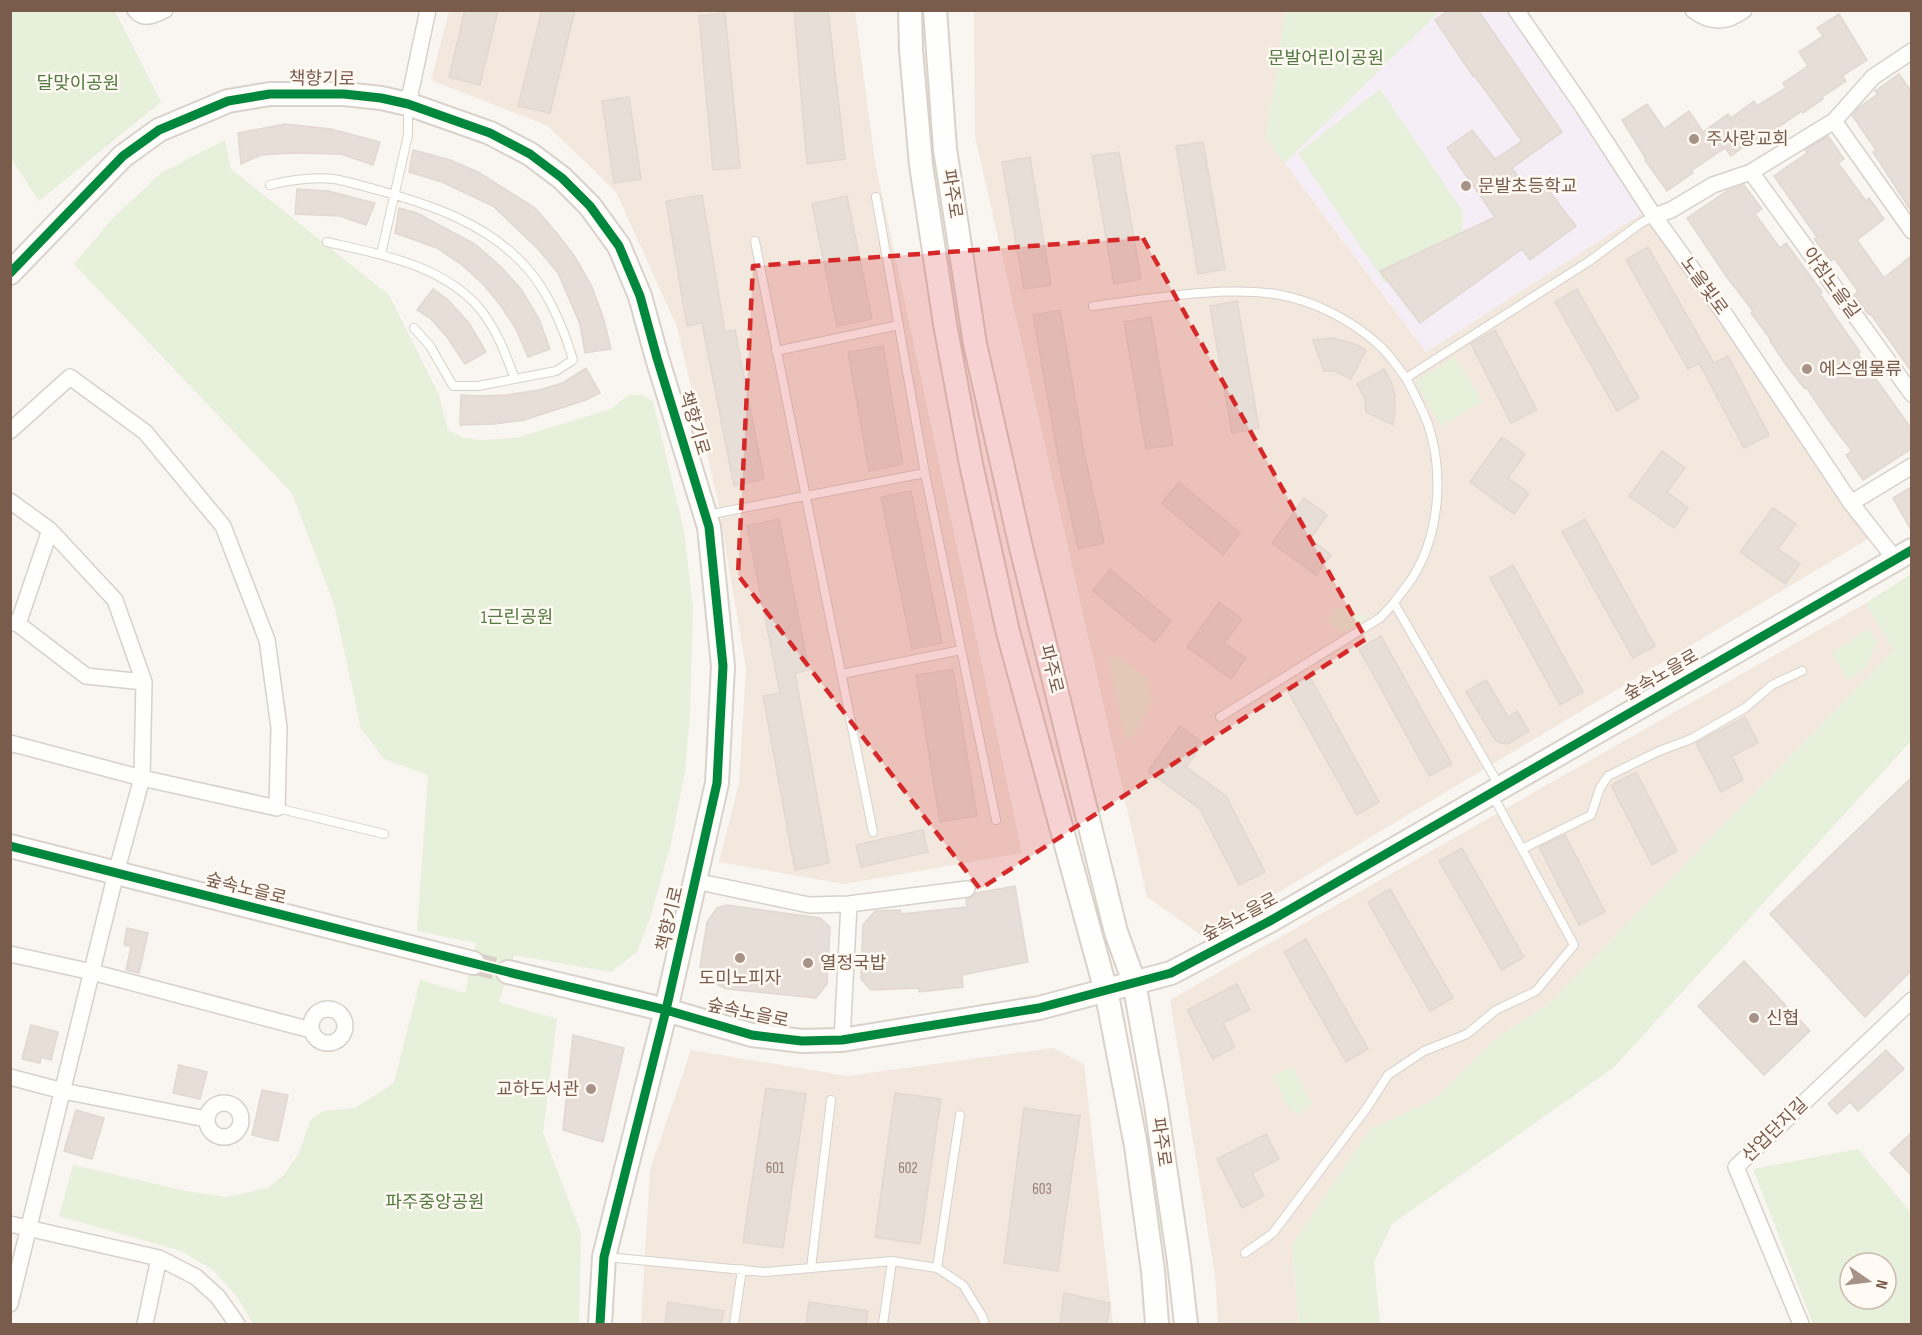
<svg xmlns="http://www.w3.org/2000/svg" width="1922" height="1335" viewBox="0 0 1922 1335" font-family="'Sofia Sans Condensed','Noto Sans KR',sans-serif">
<rect width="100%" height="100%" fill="#f9f5f0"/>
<!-- residential -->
<path fill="#f2e8de" d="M449 11H855L875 162 1022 853 844 884 719 862 739 784 746 669 717 497 677 327 616 192 548 126 431 80Z
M974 11H1286L1266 138 1426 352 1647 210 1868 539 1204 937 1147 897 975 136Z
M1866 603 1894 650 1551 1002 1494 1040 1435 1099 1370 1130 1292 1245 1299 1324H1218L1215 1275 1170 1000Z
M1053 1048 1084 1064 1113 1324H641L650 1170 691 1050 847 1076Z"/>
<!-- education -->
<path fill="#f6eef6" d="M1440 11H1507L1647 210 1426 352 1285 163Z"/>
<!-- green -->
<path fill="#e7f0db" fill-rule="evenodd" d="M10 11H115L161 102 39 201 11 158Z
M1286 11V10L1440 11 1285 163 1266 138Z
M1380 89 1463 212 1462 232 1385 283 1298 153Z
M225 140 231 169 389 295 439 395 448 430 462 437 479 440 516 438 611 409 628 395H641L653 401 684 531 693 607 690 713 685 771 671 843 650 918 637 952 611 972 514 955 499 1002 557 1019 543 1133 581 1233 579 1324H253L238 1298 213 1270 181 1251 59 1216 73 1165 185 1191 227 1197 268 1188 284 1175 299 1153 310 1121 323 1111 355 1108 394 1083 420 980 465 993 476 943 417 931 428 775 384 759 361 729 334 604 292 493 74 264 115 216 161 173Z
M1455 357 1482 401 1441 426 1415 381Z
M1911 574V741L1614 1067 1392 1224 1374 1262 1380 1324H1299L1292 1245 1370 1130 1435 1099 1494 1040 1551 1002 1894 650 1866 603Z
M1336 607 1368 617 1342 634 1328 622Z
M1868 629 1877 641 1866 668 1848 680 1832 653Z
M1108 657H1119L1146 678 1151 701 1135 735 1125 738Z
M1292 1068 1312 1103 1297 1114 1285 1102 1274 1075Z
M1858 1149 1911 1213V1324H1813L1753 1169ZM1850 1263H1886V1299H1850Z"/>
<!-- building -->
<path fill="#e6ded7" stroke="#e2d8d2" stroke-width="1.5" d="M465 10H498L480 85 449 77Z
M542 10H575L550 113 518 106Z
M794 10H828L845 159 807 164Z
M1449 10H1478L1562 132 1512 168 1530 193 1543 183 1576 226 1530 260 1522 249 1420 323 1380 271 1495 217 1447 148 1472 130 1495 159 1522 141 1474 75 1473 76 1435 20Z
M725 13 740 168 713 170 699 16Z
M1839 14 1867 60 1842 76 1846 81 1822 97 1823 99 1803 113 1802 111 1755 143 1753 140 1731 156 1725 148 1691 171 1693 173 1667 191 1645 160 1646 159 1622 120 1647 104 1664 129 1689 111 1703 132 1728 114 1731 118 1754 101 1757 106 1786 88 1783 83 1808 66 1799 52 1823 36 1817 28Z
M1899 74 1911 91V211L1873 152 1876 150 1852 115 1861 106 1878 94 1875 91Z
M629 97 641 179 614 183 602 101Z
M285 124 331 129 380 142 373 165 341 154 291 153 261 155 241 164 238 133Z
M1828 136 1844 159 1838 163 1866 201 1869 198 1884 219 1857 240 1884 278 1911 256V371L1870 313 1868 314 1854 295 1858 291 1834 258 1831 261 1814 239 1817 237 1774 176 1807 153 1805 150Z
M1203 142 1225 269 1198 274 1176 146Z
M413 150 450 160 478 172 535 208 556 232 575 257 592 287 604 320 611 349 585 353 580 324 558 273 538 249 493 206 442 182 409 172Z
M1119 152 1141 279 1114 284 1092 156Z
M1030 157 1051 285 1024 289 1002 162Z
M1744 185 1762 209 1755 214 1780 248 1786 243 1822 292 1820 294 1838 321 1860 352 1858 354 1911 428V449L1863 480 1846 455 1852 451 1831 424 1806 387 1804 388 1784 362 1770 341 1771 340 1751 313 1753 311 1726 276 1687 218 1727 191Z
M297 189 328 191 375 203 366 225 340 216 295 214Z
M702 195 725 332 735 330 764 479 734 486 702 323 687 326 666 201Z
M847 196 872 319 837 326 812 204Z
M399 208 417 213 475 244 501 267 521 289 539 319 550 349 528 357 516 329 501 306 484 285 462 265 437 248 395 233Z
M1648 247 1714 363 1728 356 1769 435 1744 448 1699 363 1688 369 1626 260Z
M433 289 447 299 469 323 486 352 465 364 447 337 430 318 417 310Z
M1577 289 1639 398 1617 411 1555 302Z
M1237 301 1259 428 1232 433 1210 306Z
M1060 310 1082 438H1081L1104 543 1078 549 1059 462 1033 315Z
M1151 317 1173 445 1146 449 1124 322Z
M1495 330 1537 410 1511 423 1471 344Z
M1333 338 1355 344 1366 350 1351 379 1335 371H1324L1313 340Z
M883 346 903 464 869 471 848 352Z
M586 368 600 393 586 400 524 420 494 424 460 425 461 395 478 396 507 395 539 390 563 383Z
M1384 369 1391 381 1395 395V410L1393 425 1366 412 1365 399 1357 384Z
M1502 437 1525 454 1508 478 1529 493 1514 514 1470 482Z
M1662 451 1685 468 1667 492 1688 508 1674 528 1629 496Z
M1179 482 1240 533 1223 555 1162 503Z
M1911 487V530L1893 498Z
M911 491 942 643 912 649 881 497Z
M1304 498 1327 515 1310 539 1331 555 1316 575 1272 543Z
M1773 508 1796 524 1778 549 1800 564 1785 584 1740 552Z
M779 519 809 670 795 673 829 863 795 870 763 696 780 693 747 526Z
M1585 519 1655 646 1633 658 1562 532Z
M1513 565 1583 692 1560 705 1490 578Z
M1110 569 1171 621 1154 642 1093 591Z
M1219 602 1242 619 1224 643 1246 658 1231 679 1187 647Z
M1381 636 1452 764 1429 776 1359 649Z
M953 669 977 816 940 822 916 675Z
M1309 675 1379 802 1357 815 1286 688Z
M1486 680 1508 717 1517 711 1529 731 1508 744 1501 743 1495 740 1466 692Z
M1745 717 1758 743 1732 756 1743 780 1721 792 1696 743Z
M1180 726 1203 743 1186 767 1226 796 1265 872 1239 885 1200 809 1148 771Z
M1636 772 1677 851 1652 865 1611 785Z
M1911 778V971L1865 1017 1770 914Z
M923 830 928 852 861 867 856 845Z
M1565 835 1605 912 1579 925 1539 847Z
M1462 848 1524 957 1502 970 1439 861Z
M1015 886 1028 962 962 975 963 987 919 992V988L871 990 861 979 863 925 875 911 900 910 901 914 967 907 966 899 972 897 976 893Z
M1390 889 1453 998 1430 1011 1368 902Z
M727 905 820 918 830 927 827 984 816 998 727 989 709 981 700 967 707 922 717 908Z
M127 928 148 933 139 973 126 970 131 947 124 945Z
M1306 939 1368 1049 1346 1062 1284 952Z
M1744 961 1810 1031 1764 1075 1698 1006Z
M1237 984 1250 1010 1223 1023 1235 1047 1213 1059 1187 1010Z
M31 1025 58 1032 51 1060 41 1057 40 1063 22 1059Z
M573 1035 624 1048 603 1142 563 1130Z
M1886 1050 1904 1069 1858 1111 1850 1102 1837 1114 1828 1104Z
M179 1065 207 1072 200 1099 173 1093Z
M766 1088 806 1094 783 1248 743 1242Z
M262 1090 288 1095 278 1141 252 1135Z
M895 1093 941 1099 920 1244 875 1237Z
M1024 1108 1080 1116 1058 1271 1004 1263Z
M76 1110 104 1118 92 1159 64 1151Z
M1911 1133V1175L1890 1153Z
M1266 1134 1279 1159 1252 1173 1264 1196 1242 1208 1217 1159Z
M1064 1293 1110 1303 1107 1324H1060Z
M668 1302 724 1311 721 1324H665Z
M809 1302 868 1311 866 1324H806Z"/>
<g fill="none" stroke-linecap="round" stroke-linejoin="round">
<!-- secondary-tunnel -->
<path stroke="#d9cfc7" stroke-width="22" stroke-dasharray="22 11" stroke-linecap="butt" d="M473 963 508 972"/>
<defs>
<path id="lane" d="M270 185C290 180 313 177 334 179 347 181 361 186 374 189 429 204 487 223 526 267 548 291 564 329 573 360L556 371 478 386H453L430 346 414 328
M876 197 925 473 996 820
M755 241C793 438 834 635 873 832
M327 242C380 254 443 265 480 309 497 330 506 355 515 379
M381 254 408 135V108
M1093 306C1149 299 1219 286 1275 294 1313 300 1352 320 1380 346 1390 355 1398 368 1406 378
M776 351 899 325
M707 515 925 473
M842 674 961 650
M1220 717 1380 618 1394 603
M1500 787 1394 603C1400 594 1407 586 1413 577 1440 533 1444 472 1428 424 1422 409 1414 393 1406 378L1588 262 1641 223 1654 216
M277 808 384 834
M1522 849 1591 815 1600 788 1608 776 1659 751 1691 739 1745 708 1772 685 1802 671
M1245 1253 1273 1233 1366 1109 1388 1075 1424 1051 1467 1034 1496 1010 1536 991 1574 945 1492 794
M606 1257 765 1272 892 1261 937 1268 963 1285 981 1314 985 1324
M811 1268 831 1100
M937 1268 960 1115
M734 1324 742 1269
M883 1324 892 1261"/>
<path id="street" d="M135 10C144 21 154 15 165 10
M1516 10 1583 107 1654 216 1726 316 1851 503 1895 559
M1693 10C1710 23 1727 23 1744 10
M408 104 428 10
M1834 121 1912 231
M1751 172 1912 394
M1654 216 1671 210 1713 185 1751 172 1834 121 1873 77 1912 51
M10 431 70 377 145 432 223 526 267 640 279 727 277 808 142 778 10 743
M10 501 50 530 115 600 144 682 142 778 116 873 10 1304
M1851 503 1912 466
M10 622 18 624 86 676 144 682
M18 624 50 530
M695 881 809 905 849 904 967 889
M10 954 92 972 311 1030
M311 1026a17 17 0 1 1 34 0a17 17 0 1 1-34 0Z
M842 1040 849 904
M10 1077 63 1091 206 1119
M207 1120a17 17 0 1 1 34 0a17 17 0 1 1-34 0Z
M10 1224 159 1258 196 1277 218 1297 237 1324
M145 1324 159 1258
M1801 1324 1736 1167 1912 1000"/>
<path id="secondary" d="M910 10 911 50 921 165 945 324 971 464 1008 632 1107 995 1136 1146 1153 1271 1157 1324
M935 10 945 149 975 344 1020 543 1116 932 1134 982 1156 1105 1179 1262 1186 1324
M10 273 123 156 159 130 228 101 270 94H344L381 98 408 104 490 133 530 154 562 178 590 206 619 246 640 296 657 358 709 527 723 666 717 783 666 1010 604 1257 600 1324
M10 846 473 963
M508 972 666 1010 752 1035 802 1041 842 1040 1039 1008 1171 973 1268 922 1912 550"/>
</defs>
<!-- lane casing -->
<use href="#lane" stroke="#d7d1cb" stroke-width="10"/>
<!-- street casing -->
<use href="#street" stroke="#d7d1cb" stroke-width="18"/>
<!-- secondary casing -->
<use href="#secondary" stroke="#d9d2cb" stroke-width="26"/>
<!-- lane -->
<use href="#lane" stroke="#fefefd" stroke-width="8"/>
<!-- street -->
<use href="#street" stroke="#fefefd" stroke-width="15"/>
<!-- secondary -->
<use href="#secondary" stroke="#fefefd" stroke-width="22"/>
<defs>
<path id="cycleway" d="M10 273 123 156 159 130 228 101 270 94H344L381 98 408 104 490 133 530 154 562 178 590 206 619 246 640 296 657 358 709 527 723 666 717 783 666 1010 604 1257 600 1324
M10 846 508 972 666 1010 752 1035 802 1041 842 1040 1039 1008 1171 973 1268 922 1912 550"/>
</defs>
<!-- cycleway casing -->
<use href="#cycleway" stroke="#fffaf3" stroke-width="13"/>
<!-- cycleway -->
<use href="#cycleway" stroke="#00873e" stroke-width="9"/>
</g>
<!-- marked area -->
<path fill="#d62828" fill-opacity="0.2" stroke="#d62828" stroke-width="4.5" stroke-dasharray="12 8" stroke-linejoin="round" d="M1143 238 1366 639 980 889 738 575 753 266Z"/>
<!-- markers -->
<g fill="#a69286" stroke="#fffaf3" stroke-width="2">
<circle cx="1694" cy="139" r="6"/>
<circle cx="1466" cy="186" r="6"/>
<circle cx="1807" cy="369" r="6"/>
<circle cx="740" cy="958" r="6"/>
<circle cx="808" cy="963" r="6"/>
<circle cx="1754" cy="1018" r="6"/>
<circle cx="591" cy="1089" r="6"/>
</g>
<g text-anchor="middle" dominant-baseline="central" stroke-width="5" stroke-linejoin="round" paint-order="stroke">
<!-- number labels -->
<g font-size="15" fill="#977e72">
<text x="775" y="1168">601</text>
<text x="908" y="1168">602</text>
<text x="1042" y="1189">603</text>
</g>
<!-- park labels -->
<g font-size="18" fill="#537a41" stroke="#fffaf3">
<text x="1326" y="58">문발어린이공원</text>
<text x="78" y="83">달맞이공원</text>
<text x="517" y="617">1근린공원</text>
<text x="435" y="1202">파주중앙공원</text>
</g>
<!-- street labels -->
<g font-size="18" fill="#7a5c4d" stroke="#fffaf3">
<text transform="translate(322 79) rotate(1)">책향기로</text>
<text transform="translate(952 194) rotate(81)">파주로</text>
<text transform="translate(1831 283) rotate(54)">아침노을길</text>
<text transform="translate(1704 286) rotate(54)">노을빛로</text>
<text transform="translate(694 423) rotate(73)">책향기로</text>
<text transform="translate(1051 669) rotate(76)">파주로</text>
<text transform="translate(1661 675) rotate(-30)">숲속노을로</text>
<text transform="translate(246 889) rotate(14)">숲속노을로</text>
<text transform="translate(1240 917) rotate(-28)">숲속노을로</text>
<text transform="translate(670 919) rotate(-77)">책향기로</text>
<text transform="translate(748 1013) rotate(12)">숲속노을로</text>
<text transform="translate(1775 1130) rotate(-44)">산업단지길</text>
<text transform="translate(1161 1142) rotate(82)">파주로</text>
</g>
<!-- poi labels -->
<g font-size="18" fill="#7a5c4d" stroke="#fffaf3" text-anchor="start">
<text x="1706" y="139">주사랑교회</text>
<text x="1478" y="186">문발초등학교</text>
<text x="1819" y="369">에스엠물류</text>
<text x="820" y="963">열정국밥</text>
<text x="740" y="978" text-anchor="middle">도미노피자</text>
<text x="1766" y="1018">신협</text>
<text x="579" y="1089" text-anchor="end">교하도서관</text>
</g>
</g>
<!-- border -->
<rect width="1922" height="1335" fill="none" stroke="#7a5c4d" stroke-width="24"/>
<!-- north arrow -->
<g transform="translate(1868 1281) rotate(104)"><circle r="28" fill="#fffaf3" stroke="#cabbb1" stroke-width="1.5"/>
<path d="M0-4.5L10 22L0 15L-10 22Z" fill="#a69286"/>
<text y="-9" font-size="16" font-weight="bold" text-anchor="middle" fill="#7a5c4d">N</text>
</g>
</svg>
